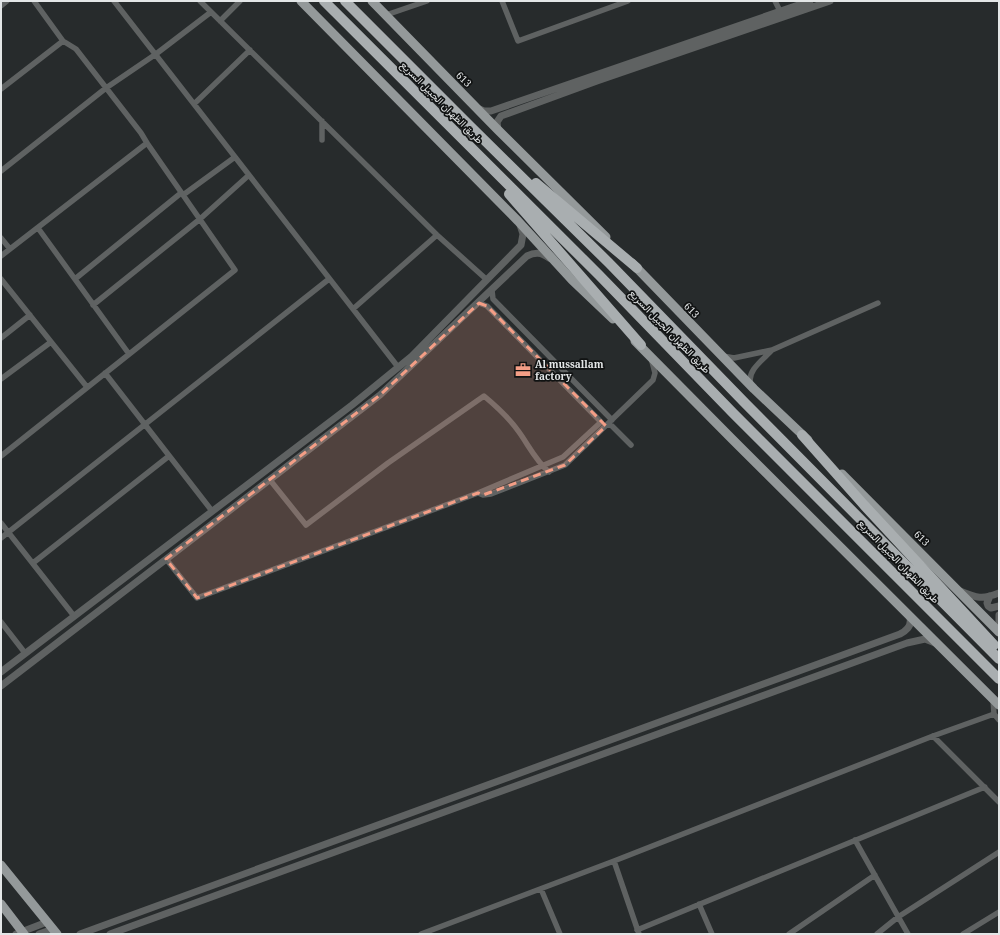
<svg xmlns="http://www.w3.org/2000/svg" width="1000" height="935" viewBox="0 0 1000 935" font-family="'Noto Serif',Vazirmatn,serif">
<rect width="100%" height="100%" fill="#272b2c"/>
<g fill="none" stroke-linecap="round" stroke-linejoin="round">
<!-- minor -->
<path stroke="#5f6262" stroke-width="5.5" d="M114 1 398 367
M200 1 437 235 486 279
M502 1 518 41 628 1
M775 1 780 11
M1 6 7 1
M386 15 427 1
M220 21 240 1
M63 41 76 49 141 133 147 143
M1 89 63 41 34 1
M194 104 250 50
M322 140V121
M1 171 106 88 156 54 211 12
M183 195 235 157
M38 228 129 354
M1 238 10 249
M1 256 147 143 235 270 1 456
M1 279 87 387
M75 279 181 193
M492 290 493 299 612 420
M93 305 200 219 249 175
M353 309 437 235
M1 338 30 315
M772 350 878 303
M723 356 734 358 772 350C764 359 746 371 751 384
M105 373 212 511
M1 379 51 342
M608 424 612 426 631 445
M270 480 306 525 388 463 484 396C496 406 510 419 519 432 529 446 536 461 549 472
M478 493 483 495 491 494 565 465 653 380 655 373 651 358
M1 523 74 616
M1 538 329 279
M166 559 197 598 478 493 563 457 601 422 487 306 479 303
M33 563 169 456
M1 622 25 653
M993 699 994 714
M933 736 999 802
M855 840 908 934
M614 861 639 934
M541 889 560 934
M699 904 712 934
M637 930 985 787
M421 934 614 861 933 736 994 714 999 720
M789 934 875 875
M877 934 898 917 999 852
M963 934 999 912"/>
<!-- tertiary -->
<path stroke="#5f6262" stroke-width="7" d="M477 108 484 111H491L810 1
M498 130 497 122 501 116 597 81 830 1
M960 591C977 598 982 600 999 593
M990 596 987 603 988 606 991 608 999 606
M999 615V622
M1 672 352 405 412 356 521 245 523 234 520 225
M1 686 380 395 527 256C535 252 541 252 549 258
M16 934 47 922
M39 934 53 929
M80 934 900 634C908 630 913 624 909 615
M110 934 907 643 925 639 935 643"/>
<!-- primary -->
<path stroke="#94999a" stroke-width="9" d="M301 1 518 221 572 280 613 319
M372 1 498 130 606 237
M632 263 754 389 808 440
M635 341 732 439 999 705
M842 474 999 632
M1 865 57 934
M1 904 24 934"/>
<!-- motorway -->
<path stroke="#a9aeb0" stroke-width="10" d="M324 1 599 275 733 413 999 679
M345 1 471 127 609 263 745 403 999 659
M536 183 637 268
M509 194 641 345
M802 435 864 505 994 645"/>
</g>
<!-- marked area -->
<path fill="#f49e86" fill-opacity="0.2" stroke="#f49e86" stroke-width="3" stroke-dasharray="8 5" stroke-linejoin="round" d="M479 303 487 306 606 426 565 465 483 495 478 493 197 598 166 559 380 395Z"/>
<!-- icons -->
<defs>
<symbol id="office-bare" viewBox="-9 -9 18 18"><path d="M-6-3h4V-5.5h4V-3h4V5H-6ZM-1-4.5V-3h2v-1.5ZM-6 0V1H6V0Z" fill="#f49e86" stroke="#111313" stroke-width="2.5" paint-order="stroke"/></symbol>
</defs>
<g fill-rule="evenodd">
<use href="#office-bare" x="512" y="359" width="22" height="22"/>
</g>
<g text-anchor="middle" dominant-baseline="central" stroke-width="3.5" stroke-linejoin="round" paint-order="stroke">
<!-- street labels -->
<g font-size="10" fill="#e3e6e7" stroke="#111313">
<text transform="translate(464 79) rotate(45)">613</text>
<text transform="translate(442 102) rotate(45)">طريق الظهران الجبيل السريع</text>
<text transform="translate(692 310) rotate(46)">613</text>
<text transform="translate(670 331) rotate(46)">طريق الظهران الجبيل السريع</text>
<text transform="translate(922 538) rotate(45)">613</text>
<text transform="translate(899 561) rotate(46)">طريق الظهران الجبيل السريع</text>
</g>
<!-- poi labels -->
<g font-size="10" font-weight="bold" fill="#e3e6e7" stroke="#111313" text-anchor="start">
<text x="535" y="364">Al mussallam<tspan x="535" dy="12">factory</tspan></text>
</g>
</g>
<!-- border -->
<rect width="1000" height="935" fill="none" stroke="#e3e6e7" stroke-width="4"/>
</svg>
